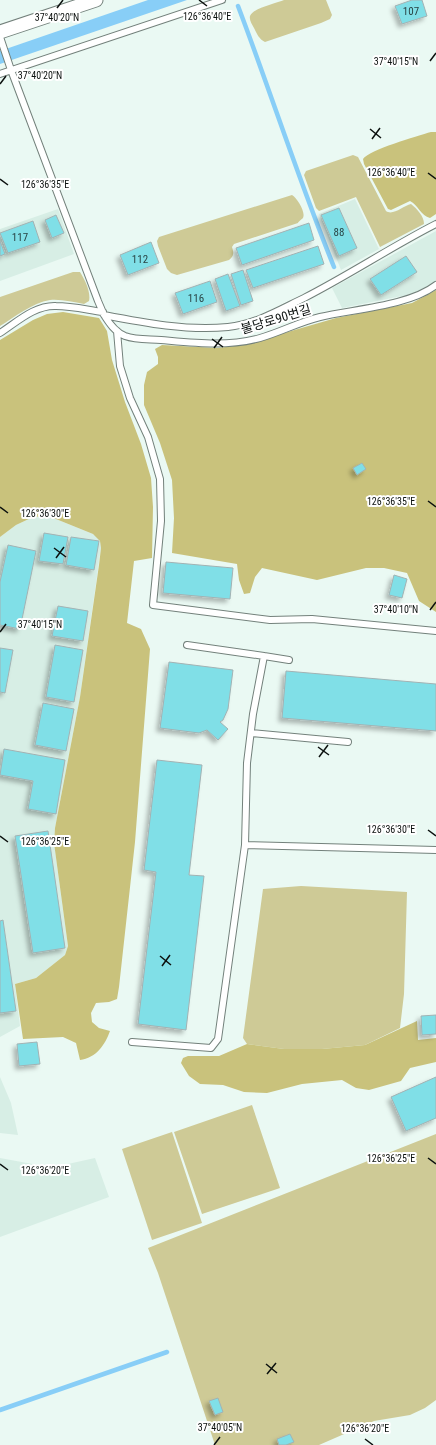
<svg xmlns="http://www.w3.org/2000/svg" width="436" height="1445" viewBox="0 0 436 1445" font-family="'Roboto Condensed','Noto Sans KR',sans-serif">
<defs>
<filter id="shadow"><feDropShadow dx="-3.5" dy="3.5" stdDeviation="2" flood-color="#0004"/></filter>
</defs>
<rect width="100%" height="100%" fill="#eaf9f3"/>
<!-- built -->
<path fill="#d7eee5" d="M355 199 379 249 341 270 319 214Z
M58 209 74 254 0 281V229Z
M436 231V280L428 286 414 293 402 296 342 308 332 288Z
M46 515 93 534 100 540 101 548 80 697 55 828 54 843 68 946 65 955 36 978 15 984 20 1026 0 1037V537L16 525 31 518Z
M0 1077 11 1103 18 1135 0 1133Z
M0 1158 38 1165 59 1166 95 1158 109 1197 0 1237Z"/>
<!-- green -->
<path fill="#ceca96" d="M284 0H326L332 15 330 19 321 23 265 42C259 39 257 34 254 28 252 24 249 20 250 16 253 8 277 3 284 0Z
M353 155 358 157 386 211C393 216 403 206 411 204 417 209 424 216 424 224L380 247 356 197 319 211 316 208 304 175 306 171Z
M292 195C297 198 306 212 303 218 302 219 298 222 298 223L234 244 232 247C234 253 234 256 229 260L177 275 171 273 167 269 158 246 157 241 159 237Z
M73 272H80C85 280 91 292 89 301L84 304C73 302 61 299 50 300 32 303 15 317 0 326V297Z
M301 886 407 892 404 994 400 1028 365 1045 322 1049H284L247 1044 243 1038 263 889Z
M252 1105 280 1188 202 1214 174 1132Z
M172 1132 202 1223 152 1240 122 1149Z
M436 1134V1400L425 1408 410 1415 374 1421 319 1445H215L158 1273 148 1248Z"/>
<!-- forest -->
<path fill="#c9c27c" d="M431 132H436V214L430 218C421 216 418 205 410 201L391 210 388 209 364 164 363 159C369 150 417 136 431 132Z
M436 290V612L419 601 407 573 384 568H366L317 580 262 568 255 577 250 593 244 594 239 580 237 564 172 553 174 518 172 480 160 443 144 405V385L147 372 158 364V357L155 349 162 345 217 348 243 345 336 318 412 303Z
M63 312 99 318 107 331 112 360 125 402 141 444 151 478 153 507 152 558 134 561 127 623 141 629 150 649 135 842 119 987 117 999 109 1002 96 1003 91 1013 92 1022 99 1028 110 1031C105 1045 96 1058 80 1060L76 1043 63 1037 23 1039 15 984 36 978 65 955 68 946 54 843 55 828 80 697 99 565 101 548 100 541 93 534 46 515 31 518 16 525 0 537V340L33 320 47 314Z
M417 1021 418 1040 436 1038V1062L410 1068 401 1081 369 1090 356 1088 342 1080 302 1084 267 1093 244 1092 223 1085 200 1084 189 1076 181 1063 183 1058 188 1056H219L247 1044 284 1049H322L365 1045Z"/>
<!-- water -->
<path fill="#88cef7" d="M148 0H187L0 64V51Z"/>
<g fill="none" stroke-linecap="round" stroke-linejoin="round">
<!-- stream -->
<path stroke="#88cef7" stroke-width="4.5" d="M238 6C271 93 299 181 334 267
M0 1410 167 1352"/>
</g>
<!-- building -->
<path fill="#80dfe7" stroke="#a2b2b3" filter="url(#shadow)" d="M412 0H422L427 16 402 24 395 6Z
M339 208 357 248 339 256 321 215Z
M56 215 64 233 52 238 45 220Z
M33 221 40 242 8 253 0 233Z
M309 223 314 240 242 265 236 248Z
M0 241 5 254 0 256Z
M151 242 159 263 128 275 120 255Z
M318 246 324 264 253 288 246 270Z
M406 256 417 272 381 295 370 279Z
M243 270 253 301 241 305 231 274Z
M228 274 240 306 226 311 215 279Z
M210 281 217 302 183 314 175 293Z
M362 463 366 469 357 475 353 468Z
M44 533 68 537 63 564 39 561Z
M71 537 99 541 94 570 66 565Z
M8 545 36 551 20 629 0 625V582Z
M166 562 233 568 230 599 163 593Z
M394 575 407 579 402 598 389 595Z
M58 606 88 611 83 641 52 636Z
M55 645 83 650 74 702 46 697Z
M0 648 13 650 5 693 0 692Z
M169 662 233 670 228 709 223 720 220 722 228 729 218 740 207 730 199 733 160 728Z
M286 671 436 684V731L282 718Z
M43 703 74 709 66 751 35 745Z
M4 749 65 760 56 814 28 809 33 781 0 775Z
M157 760 202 765 189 875 204 876 186 1030 138 1024 156 872 144 870Z
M48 831 65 948 33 953 15 836Z
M3 920 16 1011 0 1013V921Z
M436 1015V1034L422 1035 421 1016Z
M37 1042 40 1064 19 1066 17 1044Z
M436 1077V1118L406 1131 391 1097Z
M218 1398 223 1412 215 1415 209 1401Z
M290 1434 294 1442 286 1445H279L277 1439Z"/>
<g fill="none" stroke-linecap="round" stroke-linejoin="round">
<defs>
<path id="lane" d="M0 37 11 70 98 301 104 315C145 323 187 331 228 327 256 324 279 310 304 298 349 275 391 247 436 224
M0 74 222 0
M104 315C109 323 115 332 125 336 136 340 149 339 161 340 195 343 227 347 260 338 281 332 299 322 320 317 354 309 409 306 436 285
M117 331 120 366 130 398 148 437 160 479 161 521 153 605 270 620 312 619 436 631
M0 333C17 322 35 305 56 306 72 306 88 310 103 312
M264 656 289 660
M251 733 348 742
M245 845 436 850
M132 1042 211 1048 218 1039 245 845 247 763 253 714 264 656 187 645"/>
<path id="street" d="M0 32 96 0"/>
</defs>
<!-- lane casing -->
<use href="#lane" stroke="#73817b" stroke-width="8"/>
<!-- street casing -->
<use href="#street" stroke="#73817b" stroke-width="15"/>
<!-- lane -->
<use href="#lane" stroke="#fff" stroke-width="6"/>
<!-- street -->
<use href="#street" stroke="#fff" stroke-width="13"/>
</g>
<!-- ticks -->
<path fill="none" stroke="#0c110f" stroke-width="1.5" d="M199 0 207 6M57 8 63 0M430 61 436 53M0 84 6 76M370 129 381 138M372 139 380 128M428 173 436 179M0 179 8 185M212 339 223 347M214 348 222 337M428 501 436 507M0 507 8 513M54 548 66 557M56 558 64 547M430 610 436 602M0 632 6 624M318 747 329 755M319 757 328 745M428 830 436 836M0 836 8 842M160 956 171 965M162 966 170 955M428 1158 436 1164M0 1164 8 1170M266 1364 277 1373M267 1374 276 1363M365 1439 373 1445M214 1445 220 1437"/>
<g text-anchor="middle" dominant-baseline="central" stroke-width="4" stroke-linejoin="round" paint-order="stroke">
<!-- number labels -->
<g font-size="11" fill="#294445">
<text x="411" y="11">107</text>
<text x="339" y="232">88</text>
<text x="20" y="237">117</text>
<text x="140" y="259">112</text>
<text x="196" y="298">116</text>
</g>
<!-- street labels -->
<g font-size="13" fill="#0c110f" stroke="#fff">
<text transform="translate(276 319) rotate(-17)">불당로90번길</text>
</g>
</g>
<g font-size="10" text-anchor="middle" fill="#0c110f" stroke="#fff" stroke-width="4" stroke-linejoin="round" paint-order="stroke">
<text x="207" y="20">126°36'40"E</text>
<text x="57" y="21">37°40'20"N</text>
<text x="396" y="65">37°40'15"N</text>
<text x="40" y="79">37°40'20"N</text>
<text x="391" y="176">126°36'40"E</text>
<text x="45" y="188">126°36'35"E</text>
<text x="391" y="505">126°36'35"E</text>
<text x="45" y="517">126°36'30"E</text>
<text x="396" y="613">37°40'10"N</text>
<text x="40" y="628">37°40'15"N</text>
<text x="391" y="833">126°36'30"E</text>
<text x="45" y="845">126°36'25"E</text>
<text x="391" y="1162">126°36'25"E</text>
<text x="45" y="1174">126°36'20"E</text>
<text x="220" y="1431">37°40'05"N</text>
<text x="365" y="1432">126°36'20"E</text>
</g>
</svg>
